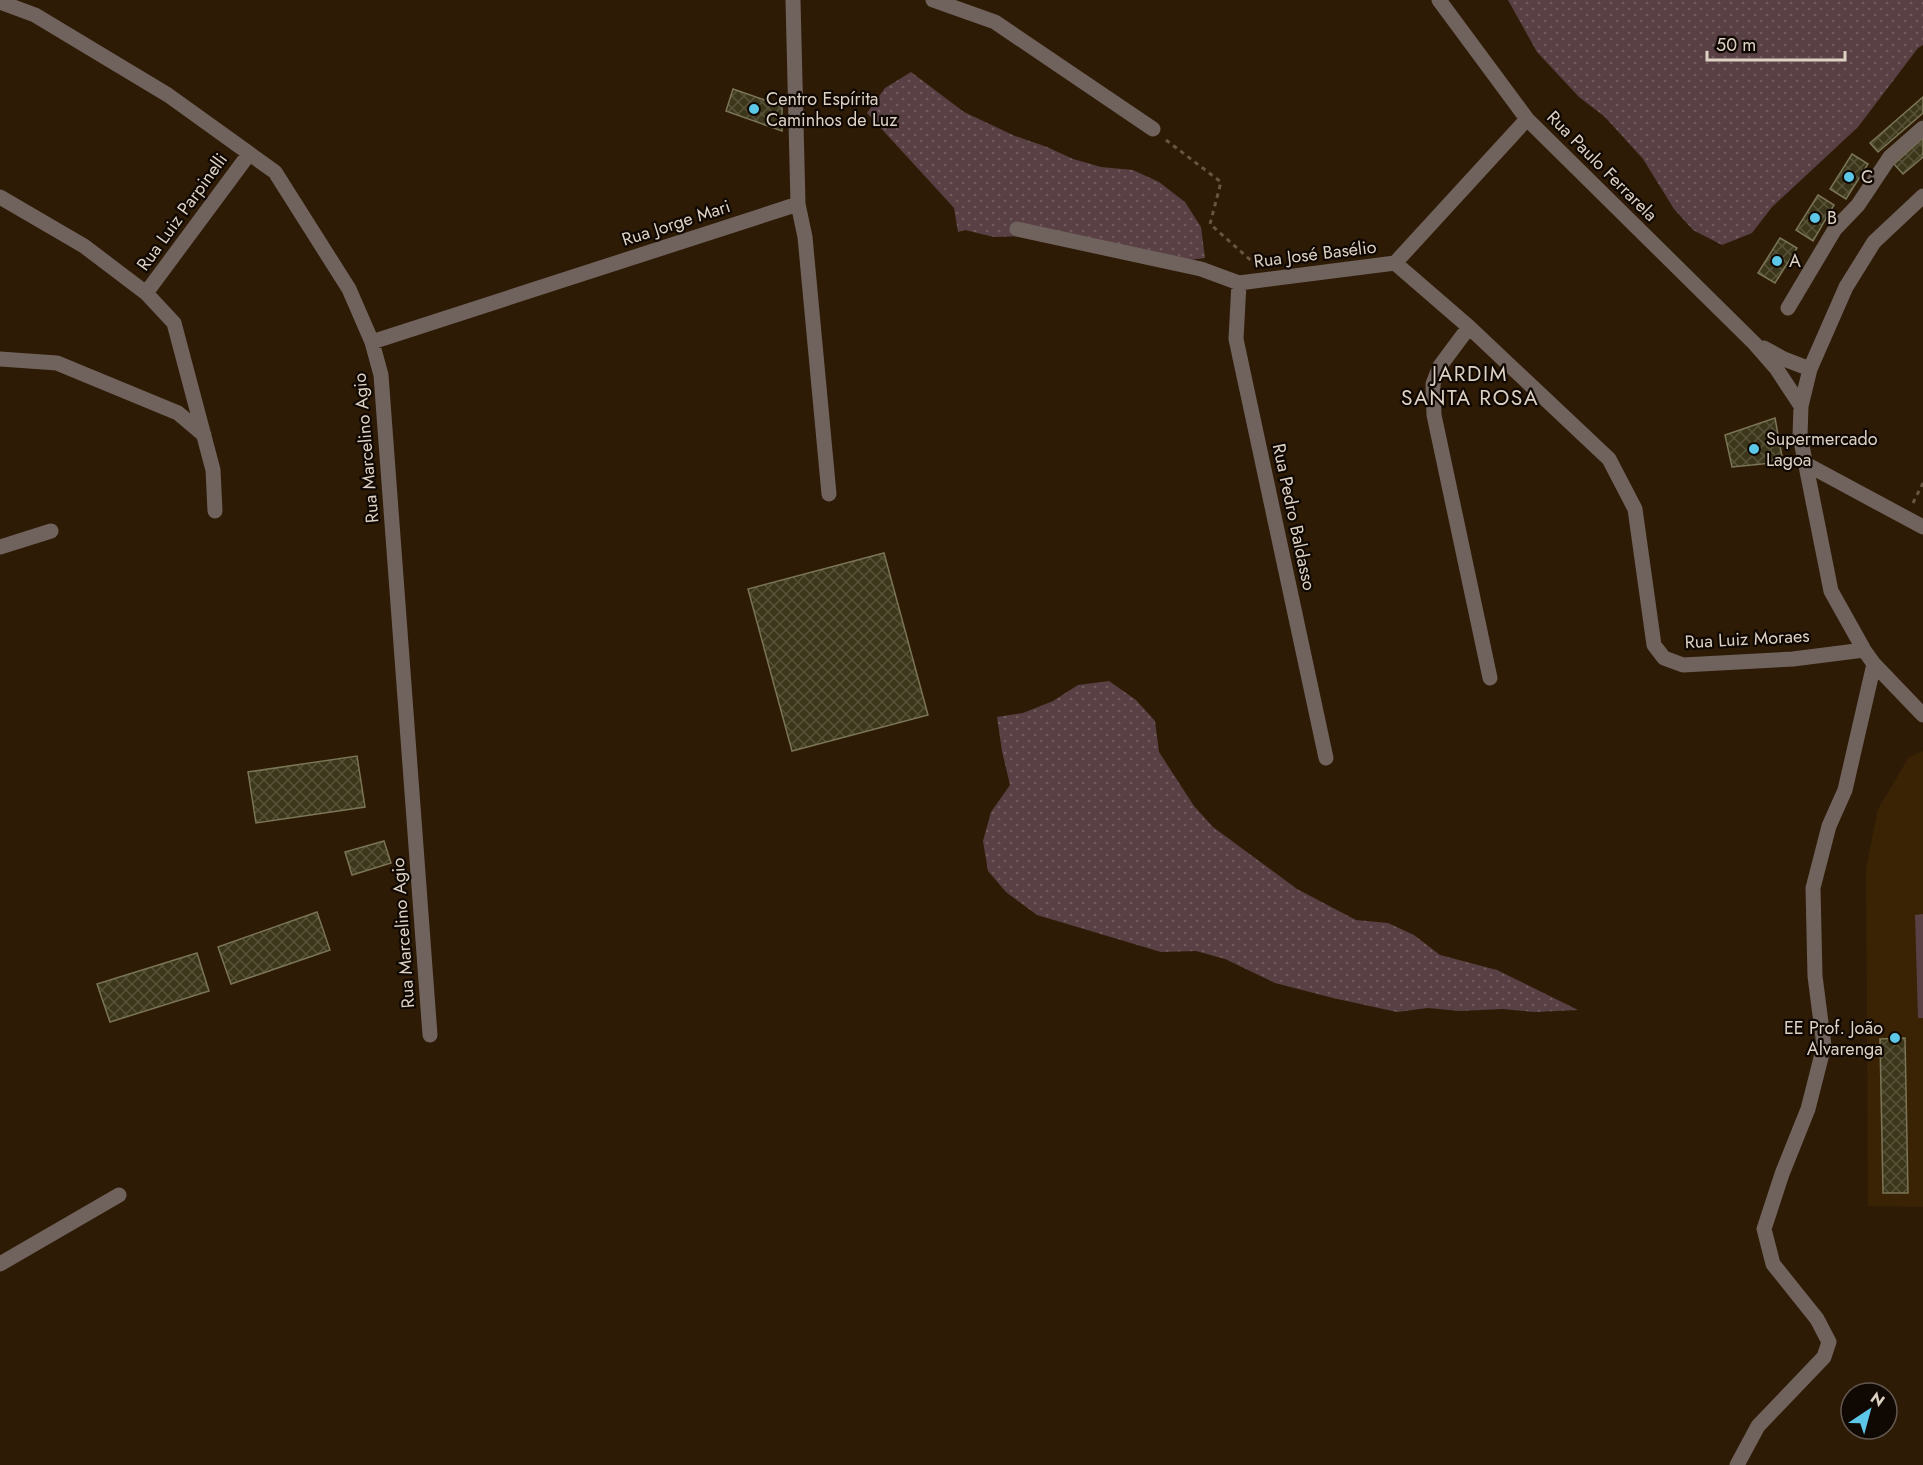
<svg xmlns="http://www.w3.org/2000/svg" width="1923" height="1465" viewBox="0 0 1923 1465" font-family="Jost,sans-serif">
<defs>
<pattern id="grass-dots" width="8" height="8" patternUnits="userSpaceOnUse" patternTransform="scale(1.5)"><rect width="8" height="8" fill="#594044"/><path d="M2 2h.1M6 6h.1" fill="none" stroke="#705b5d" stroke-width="1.8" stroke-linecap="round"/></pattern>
<pattern id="building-cross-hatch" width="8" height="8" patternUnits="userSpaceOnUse" patternTransform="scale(1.5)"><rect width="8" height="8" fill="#3c361a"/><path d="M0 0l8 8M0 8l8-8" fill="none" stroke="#58523a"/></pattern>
</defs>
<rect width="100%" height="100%" fill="#2e1b05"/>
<!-- built -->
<path fill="#3a2305" d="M1923 751V1207L1868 1206 1866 869 1878 809 1909 757Z"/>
<!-- grass -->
<path fill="url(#grass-dots)" d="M1508 0H1923V45L1918 48 1858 127 1772 207 1752 233 1722 245 1693 230 1674 209 1643 159 1605 117 1579 97 1537 52Z
M911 72 964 112 1015 136 1047 147 1073 159 1101 167 1133 170 1159 182 1185 202 1201 227 1205 258 1174 262 1029 236 994 237 965 230 958 232 954 208 867 113 885 88Z
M1109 681 1136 700 1155 721 1159 752 1194 806 1213 827 1297 889 1356 920 1388 923 1414 935 1440 955 1497 970 1578 1010 1535 1012 1503 1009 1460 1011 1428 1008 1397 1012 1333 998 1275 983 1225 959 1196 951 1161 952 1037 915 1006 892 988 871 983 841 991 812 1010 785 1002 751 997 717 1023 713 1053 701 1078 685Z"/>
<!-- park -->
<path fill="#594044" d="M1923 914V1018H1918L1915 915Z"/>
<!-- building -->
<path fill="url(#building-cross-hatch)" stroke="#7a7556" stroke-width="1.5" d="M733 89 782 106V131L726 111Z
M1923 97V113L1878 152 1870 143Z
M1923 138V157L1903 174 1894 164Z
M1852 154 1868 164 1846 199 1830 189Z
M1818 195 1834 205 1813 241 1796 230Z
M1780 238 1797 248 1775 283 1758 273Z
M1775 418 1783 462 1732 467 1725 435Z
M884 553 928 715 792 751 748 589Z
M357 756 365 807 256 823 248 772Z
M384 841 391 863 352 875 345 852Z
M317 912 330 950 231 984 218 947Z
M197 953 209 991 110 1022 97 984Z
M1905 1038 1908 1193H1883L1880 1039Z"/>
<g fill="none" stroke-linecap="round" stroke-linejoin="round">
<!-- path -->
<path stroke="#665542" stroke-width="3" stroke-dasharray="4.5 4.5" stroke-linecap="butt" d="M1166 140 1221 182 1210 224 1255 264
M1913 503 1923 483"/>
<!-- minor -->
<path stroke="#70625d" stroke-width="15" d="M933 0 995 22 1153 129
M1439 0 1527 119 1755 344 1776 368 1801 406
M0 2 35 15 168 95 275 172 349 289 372 342 381 375 430 1035
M1923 196 1874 242 1846 287 1810 369 1801 406 1800 436 1831 591 1864 650 1874 664 1923 715
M0 197 84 246 146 293 174 323 213 470 215 511
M798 204 805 237 829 494
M1017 229 1201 269 1239 283 1395 263 1527 119
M1395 263 1469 327 1609 459 1635 509 1654 645 1664 658 1683 665 1793 659 1864 650
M1239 283 1236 339 1326 758
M146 293 249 154
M1788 308 1835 229 1858 205 1890 157 1923 128
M1469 327 1440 366 1433 384 1434 415 1490 678
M372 342 798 204 793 0
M1764 348 1784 359 1810 369
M0 359 57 363 178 413 204 435
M1806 464 1923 527
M0 547 51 531
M0 1264 119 1195
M1737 1465 1758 1426 1824 1357 1829 1342 1817 1319 1773 1264 1764 1229 1782 1174 1808 1109 1824 1046 1815 976 1813 888 1829 826 1845 790 1874 664"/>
</g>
<!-- markers -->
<g fill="#5dc7e8" stroke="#100802" stroke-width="2">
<circle cx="754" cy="109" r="6"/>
<circle cx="1849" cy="177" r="6"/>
<circle cx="1815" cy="218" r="6"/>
<circle cx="1777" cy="261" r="6"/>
<circle cx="1754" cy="449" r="6"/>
<circle cx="1895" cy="1038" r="6"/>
</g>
<g text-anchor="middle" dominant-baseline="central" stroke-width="4.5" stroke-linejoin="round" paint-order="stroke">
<!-- poi labels -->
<g font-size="18" fill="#ddd1c4" stroke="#100802" text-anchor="start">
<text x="766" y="99">Centro Espírita<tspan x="766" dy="21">Caminhos de Luz</tspan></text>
<text x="1861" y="177">C</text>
<text x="1827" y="218">B</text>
<text x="1789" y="261">A</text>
<text x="1766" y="439">Supermercado<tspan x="1766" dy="21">Lagoa</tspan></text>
<text x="1883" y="1028" text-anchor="end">EE Prof. João<tspan x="1883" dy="21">Alvarenga</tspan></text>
</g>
<!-- street labels -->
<g font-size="18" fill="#ddd1c4" stroke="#100802">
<text transform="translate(1602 166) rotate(45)">Rua Paulo Ferrarela</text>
<text transform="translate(182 212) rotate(-54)">Rua Luiz Parpinelli</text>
<text transform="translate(676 223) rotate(-18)">Rua Jorge Mari</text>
<text transform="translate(1315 254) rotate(-7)">Rua José Basélio</text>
<text transform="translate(366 448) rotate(-95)">Rua Marcelino Agio</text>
<text transform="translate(1294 517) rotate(78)">Rua Pedro Baldasso</text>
<text transform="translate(1747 639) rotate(-3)">Rua Luiz Moraes</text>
<text transform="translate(403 933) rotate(-94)">Rua Marcelino Agio</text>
</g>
<!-- quarter labels -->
<g font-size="21" letter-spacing="1.5" fill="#ddd1c4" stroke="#100802">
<text x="1470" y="374">JARDIM<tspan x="1470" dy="24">SANTA ROSA</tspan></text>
</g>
</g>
<!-- north arrow -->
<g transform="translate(1869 1411) rotate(36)"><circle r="28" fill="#100802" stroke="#625850" stroke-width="1.5"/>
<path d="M0-4.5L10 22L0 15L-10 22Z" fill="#5dc7e8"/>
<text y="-9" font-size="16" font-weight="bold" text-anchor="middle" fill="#ddd1c4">N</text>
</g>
<!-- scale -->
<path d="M1707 51v9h138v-9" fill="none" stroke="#ddd1c4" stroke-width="3"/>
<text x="1716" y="51" font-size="18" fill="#ddd1c4" stroke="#100802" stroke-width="4.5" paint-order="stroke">50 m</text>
</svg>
